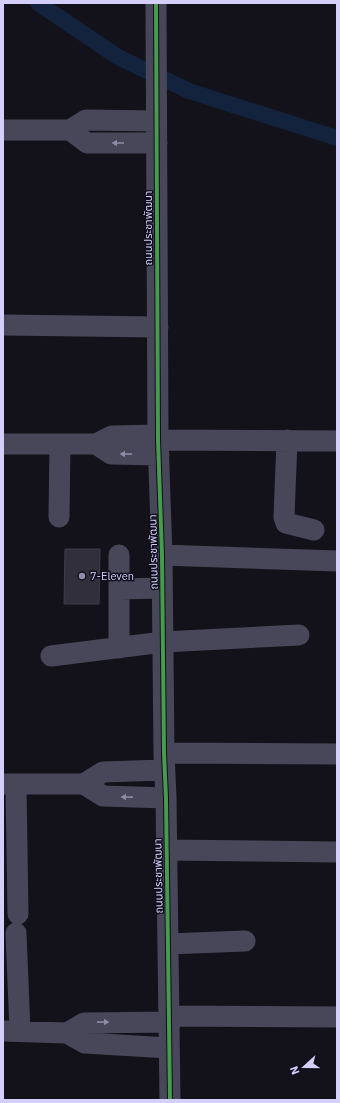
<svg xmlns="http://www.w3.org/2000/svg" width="340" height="1103" viewBox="0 0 340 1103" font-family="'IBM Plex Sans','Noto Sans Thai',sans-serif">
<rect width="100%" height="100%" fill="#13121a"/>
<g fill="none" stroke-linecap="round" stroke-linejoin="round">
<!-- canal -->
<path stroke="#13233d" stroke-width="16" d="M38 3 118 57 189 91 337 138"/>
</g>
<!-- building -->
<path fill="#312f3c" stroke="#3f3c4d" d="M65 549H100L99 604H64Z"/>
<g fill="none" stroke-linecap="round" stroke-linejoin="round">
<!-- minor -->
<path stroke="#484759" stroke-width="21" d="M156 3 158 440 162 555 164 753 166 798 170 1100
M3 130H70L86 120 156 121
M70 130 87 143H157
M3 325 158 327
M158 440 337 441
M287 440 284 517 286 523 314 530
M3 444H96L112 436 158 435
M96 444 111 454 159 455
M59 517 60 444
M162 555 337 561
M119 589 162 588
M119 648V555
M51 656 163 642 299 635
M164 753 337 754
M3 784H84L103 772 164 770
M84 784 103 796 166 798
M16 785 18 914
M167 850 337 852
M16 933 20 1031
M168 944 245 941
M169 1016 337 1017
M3 1031 67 1033 85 1043 169 1048
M67 1033 84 1023 170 1022"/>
<defs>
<path id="cycleway" d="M156 3 158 440 162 555 164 753 166 798 170 1100"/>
</defs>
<!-- cycleway casing -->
<use href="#cycleway" stroke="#100e1d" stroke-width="6"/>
<!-- cycleway -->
<use href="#cycleway" stroke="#469c4c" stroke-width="4"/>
</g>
<!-- one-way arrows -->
<defs><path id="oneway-solid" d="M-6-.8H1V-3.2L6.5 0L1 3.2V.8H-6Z"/></defs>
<g fill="#8e8ba9">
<use href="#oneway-solid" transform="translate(118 143) rotate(-180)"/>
<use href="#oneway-solid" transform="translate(126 454) rotate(-179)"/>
<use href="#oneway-solid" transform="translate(127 797) rotate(-179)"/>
<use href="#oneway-solid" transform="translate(103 1022) rotate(-1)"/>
</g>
<!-- markers -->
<circle fill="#908dab" stroke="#100e1d" stroke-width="1.5" cx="82" cy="576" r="4"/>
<g text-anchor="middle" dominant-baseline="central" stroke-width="3" stroke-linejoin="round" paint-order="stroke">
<!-- street labels -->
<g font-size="11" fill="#d4cff9" stroke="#100e1d">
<text transform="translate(148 228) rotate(-90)">ถนนประชาพัฒนา</text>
<text transform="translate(153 552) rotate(-91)">ถนนประชาพัฒนา</text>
<text transform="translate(158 876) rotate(-91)">ถนนประชาพัฒนา</text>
</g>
<!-- poi labels -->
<g font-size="11" fill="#d4cff9" stroke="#100e1d" text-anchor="start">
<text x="90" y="576">7-Eleven</text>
</g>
</g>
<!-- border -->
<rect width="340" height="1103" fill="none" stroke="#d4cff9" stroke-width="8"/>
<!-- north arrow -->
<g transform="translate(304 1067) rotate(249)" stroke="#100e1d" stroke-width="3" paint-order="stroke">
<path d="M0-3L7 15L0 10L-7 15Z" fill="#d4cff9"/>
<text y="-6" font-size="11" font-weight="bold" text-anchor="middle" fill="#d4cff9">N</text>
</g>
</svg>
